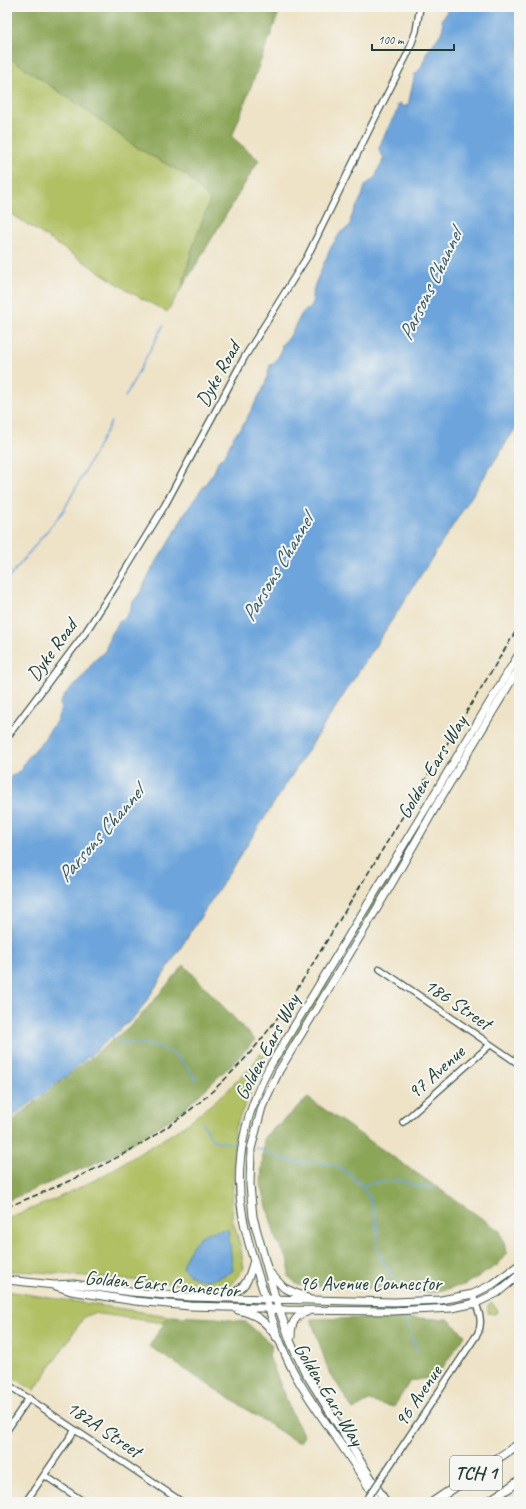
<svg xmlns="http://www.w3.org/2000/svg" width="526" height="1509" viewBox="0 0 526 1509" font-family="Caveat,sans-serif">
<rect width="100%" height="100%" fill="#f6f6f2"/>
<filter id="ink" filterUnits="userSpaceOnUse"><feTurbulence type="fractalNoise" baseFrequency=".025" numOctaves="2"/><feDisplacementMap in="SourceGraphic" scale="8" xChannelSelector="R" yChannelSelector="G"/><feConvolveMatrix kernelMatrix="1 2 1 2 8 2 1 2 1" color-interpolation-filters="sRGB"/></filter>
<filter id="wash" filterUnits="userSpaceOnUse"><feTurbulence type="fractalNoise" baseFrequency=".012" numOctaves="4" result="noise"/><feDisplacementMap in="SourceGraphic" scale="16" xChannelSelector="R" yChannelSelector="G"/><feGaussianBlur stdDeviation="0.9" result="paint"/><feColorMatrix in="noise" values="0 0 0 0 0 0 0 0 0 0 0 0 0 0 0 0 0 1.4 0 .05"/><feComposite in="paint" operator="in"/></filter>
<g filter="url(#wash)">
<rect width="100%" height="100%" fill="#eee3c7"/>
<!-- green -->
<path fill="#b0c063" stroke="#687e4c" d="M7 56 82 107 136 147 186 175 210 200 192 249 182 288 167 312 130 292 7 211Z
M420 825H421L390 881 267 1085 266 1084 274 1066Z
M260 1054 265 1057 235 1128 232 1218 240 1244 244 1268 231 1285 219 1290 167 1283 38 1272 7 1271V1218L49 1202 99 1178 183 1127 226 1092 252 1065Z
M7 1291 168 1316 163 1323 93 1313 84 1317 34 1391 7 1373Z
M492 1303 498 1310 495 1314 488 1313V1306Z"/>
<!-- forest -->
<path fill="#8ca659" stroke="#567246" d="M7 7H281L232 137 259 160 182 288 192 249 210 200 186 175 136 147 82 107 7 56Z
M184 965 255 1040 233 1063 180 1113 111 1156 7 1201V1125L130 1026 144 1012Z
M308 1098 500 1231 507 1252 498 1265 464 1285 430 1293 298 1285 289 1277V1261L276 1240 261 1184 264 1137Z
M169 1316 217 1318 246 1322 272 1345 269 1356 291 1412 304 1436 300 1442 295 1441 149 1346Z
M401 1318 448 1319 465 1335 436 1377 410 1381 394 1407 369 1401 353 1410 328 1369 311 1319Z"/>
<!-- water -->
<path fill="#6ca4db" stroke="#467088" d="M448 7H519V423L138 1014 65 1077 7 1121V788C10 784 9 779 11 776L15 775 17 772 20 771 26 760 42 742 57 720 61 709 60 703C65 695 69 686 78 684V681L85 674 93 662 105 651 111 633 120 621 124 619 130 611 132 603 140 593 152 569 174 534 184 514 214 472 218 461 226 453 234 436 243 425 265 385 270 365 274 364 281 352 282 344 289 338 302 313 305 310H309L313 303 312 296 315 284 331 247 341 232 350 226 351 218 362 196 365 186 376 176 378 169 382 164V161L384 160C384 155 379 153 379 149 379 145 395 113 398 110L397 106 400 102 402 107 408 105 415 74 421 68 427 52 440 35 443 28 442 18 445 16Z
M228 1229 233 1271C216 1281 194 1286 182 1266 185 1258 195 1238 203 1235 211 1231 219 1230 228 1229Z"/>
<g fill="none" stroke-linecap="round" stroke-linejoin="round">
<!-- stream -->
<path stroke="#6ca4db" stroke-width="1.5" d="M125 397 163 326
M7 580 64 510 111 422
M112 1037C122 1045 129 1043 141 1044 169 1045 182 1058 197 1080
M202 1122 213 1140 239 1145
M255 1148C268 1150 278 1160 292 1162 300 1163 308 1161 316 1162 344 1164 368 1185 374 1212 376 1218 377 1224 378 1230 378 1236 377 1243 378 1249 381 1263 392 1274 400 1285
M362 1186 371 1183 400 1180 419 1187 433 1188
M405 1320 417 1351"/>
</g>
</g>
<g filter="url(#ink)">
<g fill="none" stroke-linecap="round" stroke-linejoin="round">
<defs>
<path id="minor" d="M7 737 85 633 115 587 165 505 244 358 307 257 369 130 408 53 416 31 420 7
M380 969 519 1064
M403 1122 490 1045
M7 1384 182 1502
M7 1430 29 1398
M44 1475 84 1502
M382 1477 478 1333C484 1320 477 1308 473 1294
M27 1500 75 1430"/>
<path id="major" d="M270 1273 284 1288 307 1298
M7 1280 54 1285 73 1284 131 1292 189 1297 394 1302 441 1300 473 1294 493 1284 519 1265
M56 1286 71 1291 135 1301 190 1306 262 1308 286 1310 393 1311 452 1308 476 1303 497 1293 519 1275
M225 1298C246 1287 248 1283 254 1260
M238 1310C256 1314 266 1321 276 1337
M291 1337C291 1324 294 1316 307 1312
M377 1502C354 1458 321 1420 297 1378 282 1352 273 1322 264 1293 256 1269 248 1243 243 1218 233 1165 245 1113 270 1066L519 654
M386 1502 305 1372 291 1343 276 1300 253 1217 250 1185 251 1149 262 1107 279 1071 388 890 439 801 519 668"/>
<path id="highway" d="M433 1502 519 1444
M488 1502 519 1481"/>
</defs>
<!-- minor casing -->
<use href="#minor" stroke="#3e564a" stroke-width="8"/>
<!-- major casing -->
<use href="#major" stroke="#3e564a" stroke-width="9"/>
<!-- highway casing -->
<use href="#highway" stroke="#3e564a" stroke-width="10"/>
<!-- minor -->
<use href="#minor" stroke="#fff" stroke-width="5.5"/>
<!-- major -->
<use href="#major" stroke="#fff" stroke-width="7"/>
<!-- highway -->
<use href="#highway" stroke="#fff" stroke-width="8"/>
<!-- rail -->
<path stroke="#1f3d34" stroke-width="1.5" stroke-dasharray="6 3" stroke-linecap="butt" d="M7 1207C90 1174 167 1139 230 1074 263 1042 288 1004 312 965L519 626"/>
<defs>
<path id="minor-bridge" d="M368 1498 382 1477"/>
</defs>
<!-- minor-bridge casing -->
<use href="#minor-bridge" stroke="#3e564a" stroke-width="8" stroke-linecap="butt"/>
<!-- minor-bridge -->
<use href="#minor-bridge" stroke="#fff" stroke-width="5.5"/>
</g>
</g>
<g text-anchor="middle" dominant-baseline="central" stroke-width="4" stroke-linejoin="round" paint-order="stroke">
<!-- shield labels -->
<rect fill="#f6f6f2" stroke="#60746d" stroke-width="1" x="450" y="1456" width="52" height="34" rx="3"/>
<g font-size="19" font-weight="bold" fill="#1f3d34">
<text x="476" y="1473">TCH 1</text>
</g>
<!-- street labels -->
<g font-size="20" fill="#1f3d34" stroke="#f6f6f2">
<text transform="translate(218 374) rotate(-61)">Dyke Road</text>
<text transform="translate(52 650) rotate(-54)">Dyke Road</text>
<text transform="translate(432 767) rotate(-59)">Golden Ears Way</text>
<text transform="translate(458 1004) rotate(34)">186 Street</text>
<text transform="translate(267 1047) rotate(-62)">Golden Ears Way</text>
<text transform="translate(436 1072) rotate(-42)">97 Avenue</text>
<text x="370" y="1283">96 Avenue Connector</text>
<text transform="translate(162 1284) rotate(5)">Golden Ears Connector</text>
<text transform="translate(329 1394) rotate(59)">Golden Ears Way</text>
<text transform="translate(418 1396) rotate(-56)">96 Avenue</text>
<text transform="translate(104 1429) rotate(34)">182A Street</text>
</g>
<!-- water labels -->
<g font-size="21" font-style="italic" fill="#365c66" stroke="#f6f6f2">
<text transform="translate(430 285) rotate(-64)">Parsons Channel</text>
<text transform="translate(277 568) rotate(-59)">Parsons Channel</text>
<text transform="translate(100 834) rotate(-49)">Parsons Channel</text>
</g>
</g>
<!-- margin -->
<rect width="526" height="1509" fill="none" stroke="#f6f6f2" stroke-width="24"/>
<!-- scale -->
<path d="M372 44v6h82v-6" fill="none" stroke="#1f3d34" stroke-width="2"/>
<text x="378" y="44" font-size="12" fill="#1f3d34" stroke="#f6f6f2" stroke-width="3" paint-order="stroke">100 m</text>
</svg>
